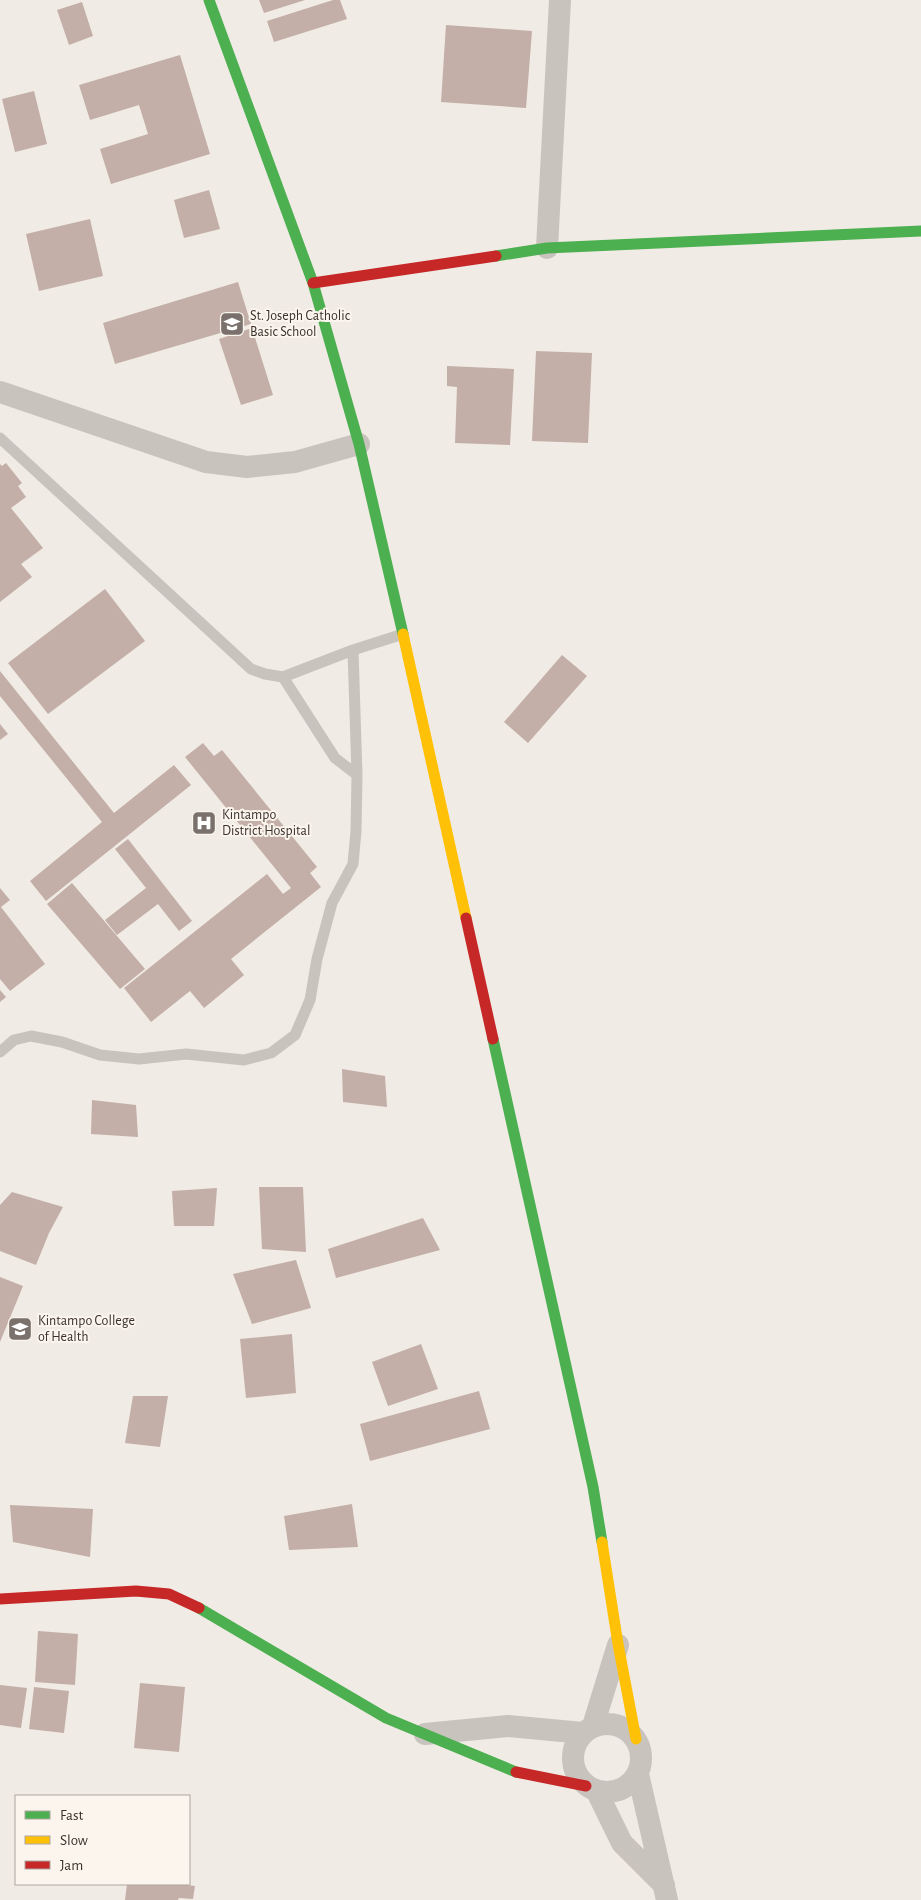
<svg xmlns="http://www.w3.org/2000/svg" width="921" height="1900" viewBox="0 0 921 1900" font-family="'Alegreya Sans',sans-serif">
<rect width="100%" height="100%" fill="#f0ebe5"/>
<!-- building -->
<path fill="#c3afa7" d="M259 0H305L264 13Z
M333 0H340L347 19 274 42 267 21Z
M82 2 93 36 69 45 57 10Z
M446 25 532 31 526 108 441 102Z
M180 55 210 154 111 184 100 149 148 134 139 105 90 120 79 85Z
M34 91 47 144 15 152 2 99Z
M209 190 220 229 184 238 174 200Z
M90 219 103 276 39 291 26 234Z
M238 282 251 324 115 364 103 323Z
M252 328 273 395 241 405 219 339Z
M536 351 592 353 588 443 532 441Z
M447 366 514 369 510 445 455 443 457 387 447 386Z
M6 463 22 483 18 486 26 497 11 508 43 548 21 564 32 577 0 602V464L2 466Z
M105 589 145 641 48 714 8 663Z
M562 655 587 676 528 743 504 722Z
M0 671 114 813 174 765 191 785 46 901 30 881 102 822 0 696Z
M0 724 8 734 0 740Z
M203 743 214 756 222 750 317 867 310 873 321 887 231 959 244 975 204 1008 190 991 151 1022 124 988 267 874 283 894 291 888 185 757Z
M128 839 192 921 179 931 158 904 117 935 105 920 146 888 115 849Z
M72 883 145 969 120 989 47 904Z
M0 888 10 900 1 907 45 964 10 991 0 979Z
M0 990 6 997 0 1002Z
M342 1069 385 1076 387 1107 343 1102Z
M92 1100 136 1105 138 1137 91 1134Z
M259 1187H303L306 1252 262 1249Z
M217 1188 214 1226H174L172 1191Z
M12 1192 63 1207 49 1233 36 1265 0 1251V1205Z
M423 1218 440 1250 336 1278 328 1249Z
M296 1260 311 1308 252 1324 233 1274Z
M0 1277 23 1286 0 1342Z
M292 1334 296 1393 246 1398 240 1339Z
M421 1344 438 1389 388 1406 372 1362Z
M479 1391 490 1429 370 1461 360 1424Z
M133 1396H168L160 1447 125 1443Z
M352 1504 358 1547 289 1550 284 1516Z
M10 1505 93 1509 90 1557 13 1542Z
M38 1631 78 1634 75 1685 35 1682Z
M140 1683 185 1687 179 1752 134 1748Z
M0 1685 27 1688 21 1728 0 1725Z
M34 1687 69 1691 64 1733 29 1729Z
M127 1884H179L195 1886 193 1899 179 1898 178 1900H125Z"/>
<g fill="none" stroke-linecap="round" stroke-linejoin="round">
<!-- lane -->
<path stroke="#c9c3be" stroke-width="11" d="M0 438 251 669 265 674 283 677 353 650 403 634
M283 677 335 758 357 775
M0 1052 14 1040 31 1036 62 1042 100 1055 139 1059 186 1054 244 1060 271 1053 295 1035 310 1000 317 959 332 903 353 864 356 831 357 775 353 650"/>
<!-- street -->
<path stroke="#c9c3be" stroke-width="22" d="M547 248 560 0
M0 392 206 462 247 467 295 462 359 444
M573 1758a34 34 0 1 1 68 0a34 34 0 1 1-68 0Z
M593 1726 618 1645
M425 1734 508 1726 583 1733
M638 1774 667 1900
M597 1792 622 1843 664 1885"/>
<!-- fast -->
<path stroke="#4caf50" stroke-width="11" d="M209 0 313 283 359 444 403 634
M496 256 547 248 921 231
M493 1039 593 1487 602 1542
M199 1608 386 1718 516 1772"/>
<!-- slow -->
<path stroke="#ffc107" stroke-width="11" d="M403 634 466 918
M602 1542 618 1644 636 1739"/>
<!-- jam -->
<path stroke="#c62828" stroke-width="11" d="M313 283 496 256
M466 918 493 1039
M0 1599 136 1591 169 1594 199 1608
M516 1772 586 1786"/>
</g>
<!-- icons -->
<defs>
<symbol id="school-square" viewBox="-11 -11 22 22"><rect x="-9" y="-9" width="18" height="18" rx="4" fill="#7a716c" stroke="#fbf5ee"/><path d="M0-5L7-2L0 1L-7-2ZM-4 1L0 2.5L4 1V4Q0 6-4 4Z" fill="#fff"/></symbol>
<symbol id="hospital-square" viewBox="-11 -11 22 22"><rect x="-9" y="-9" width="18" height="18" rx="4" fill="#7a716c" stroke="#fbf5ee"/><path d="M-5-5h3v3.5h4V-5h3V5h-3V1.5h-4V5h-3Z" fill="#fff"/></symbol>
</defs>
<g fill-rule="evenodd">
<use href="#school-square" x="218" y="310" width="28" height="28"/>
<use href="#hospital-square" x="190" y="809" width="28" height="28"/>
<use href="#school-square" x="6" y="1315" width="28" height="28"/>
</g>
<g text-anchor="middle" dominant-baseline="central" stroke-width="4" stroke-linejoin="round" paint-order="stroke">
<!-- poi labels -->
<g font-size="14" fill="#3b302b" stroke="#fbf5ee" text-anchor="start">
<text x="250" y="316">St. Joseph Catholic<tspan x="250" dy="16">Basic School</tspan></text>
<text x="222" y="815">Kintampo<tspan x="222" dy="16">District Hospital</tspan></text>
<text x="38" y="1321">Kintampo College<tspan x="38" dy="16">of Health</tspan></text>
</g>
</g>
<!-- legend -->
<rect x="15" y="1795" width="175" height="90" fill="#fbf5ee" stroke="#aea6a0"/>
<rect x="25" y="1811" width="25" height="8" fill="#4caf50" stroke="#aea6a0"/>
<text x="60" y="1820" font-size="15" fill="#3b302b">Fast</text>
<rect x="25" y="1836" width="25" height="8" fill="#ffc107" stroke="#aea6a0"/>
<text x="60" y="1845" font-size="15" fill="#3b302b">Slow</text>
<rect x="25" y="1861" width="25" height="8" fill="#c62828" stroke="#aea6a0"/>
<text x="60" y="1870" font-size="15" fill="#3b302b">Jam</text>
</svg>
